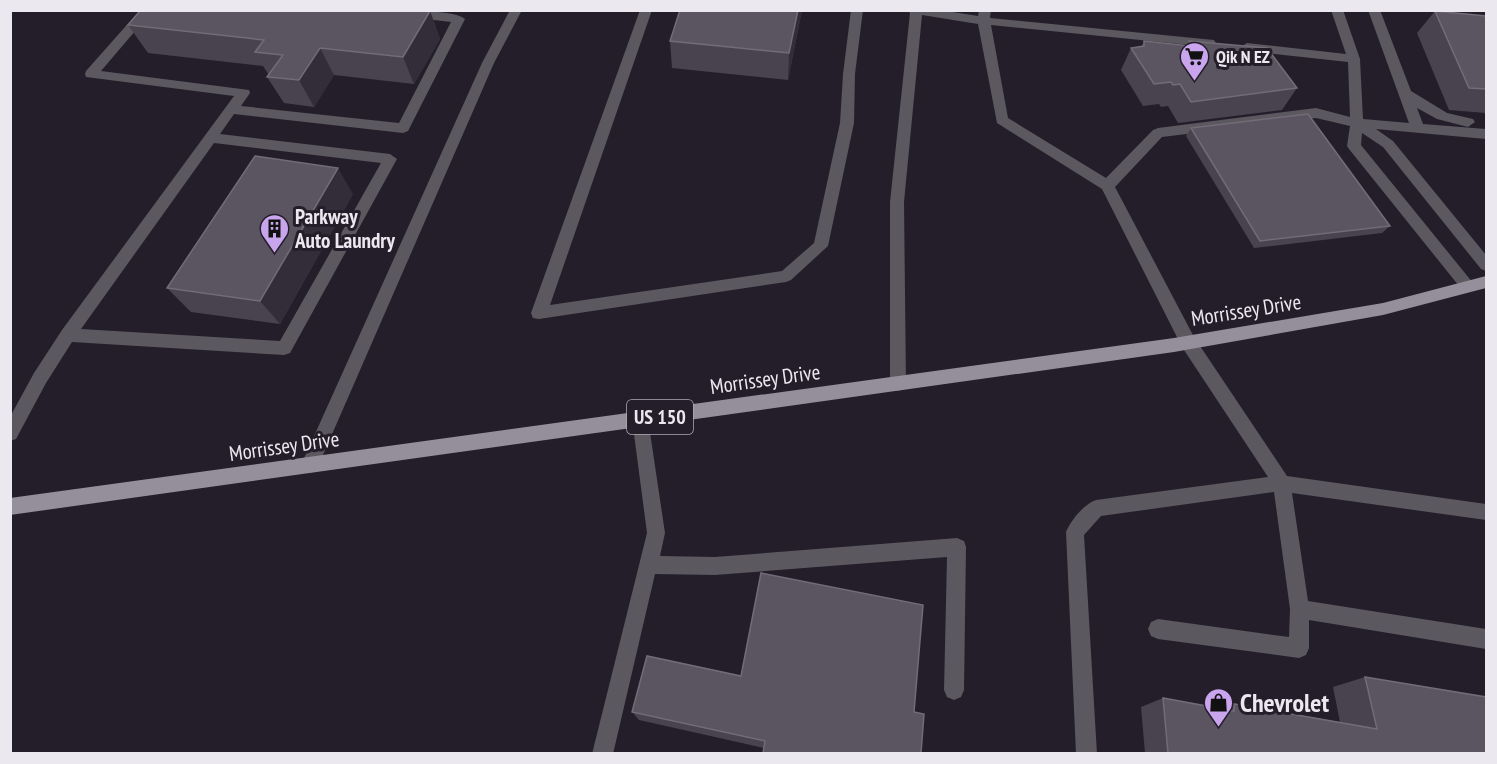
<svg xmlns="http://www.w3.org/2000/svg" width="1497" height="764" viewBox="0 0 1497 764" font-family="'PT Sans Narrow',sans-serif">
<rect width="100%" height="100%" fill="#241e2b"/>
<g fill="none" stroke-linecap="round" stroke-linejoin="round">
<!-- service -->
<path fill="#5b585f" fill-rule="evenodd" d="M140 10H153L101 71 249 90 250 93 241 106 399 123 451 22 382 14 376 10C394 10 454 9 465 19L408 131 403 133 234 114 220 134 390 154 397 159 290 353 284 355 72 342 46 383 16 439 10 441V417L34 373 62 330 234 96 86 77 85 74 86 71ZM214 143 381 163 280 341 81 329Z
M510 10H522L494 63 316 471 310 473 304 471 301 465 482 63Z
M640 10H652L550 305 782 271 814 243 840 123 843 74 851 10H863L855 74 854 123 828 246 791 280 786 282 539 319 533 318 531 313Z
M907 10H940L978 16 979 10H991L990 18 1214 40 1216 43 1210 47 991 25 1008 118 1106 178 1153 130 1158 128 1316 108 1350 117 1348 62 1247 51 1241 47 1247 43 1346 54 1331 10H1343L1360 59 1363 119 1409 123 1368 10H1380L1411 91 1447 113 1473 119 1475 122 1468 127 1437 119 1417 108 1423 124 1486 129V139L1376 129 1393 141 1486 255V271L1481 269 1383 147 1362 133 1361 145 1473 283 1476 287 1473 291H1463L1349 149 1347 146 1350 126 1316 118 1162 137 1115 187 1194 337 1287 476 1486 504V520L1292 493 1308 601 1486 629V649L1309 620V648L1306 655 1299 658 1158 639 1151 636 1148 629 1151 622 1158 619 1289 637 1290 609 1274 492 1101 516 1084 535 1097 754H1076L1066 532C1071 520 1084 504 1096 500L1268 477 1182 347 1102 189 997 123 978 24 922 15 904 202 906 384 904 389 898 391 892 389 890 384V202L910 13Z
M640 412 646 414 648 419 665 533 660 556 715 557 957 538 964 541 966 547 964 690 961 697 954 700 947 697 944 690 947 557 715 575 655 574 613 754H592L647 533 632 419 634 414Z"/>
<!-- primary -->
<path fill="#958f9c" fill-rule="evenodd" d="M1486 276V288L1383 315 1174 352 10 515V498L1174 338 1383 303Z"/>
</g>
<!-- wall -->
<path fill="#494350" d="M802 10 788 80 672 68 670 41Z
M430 11 440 39 414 84 334 75 314 107 284 103 267 77 269 75 263 66 148 53 128 25Z
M1435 11 1486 16V113L1449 110 1417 33Z
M1144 41 1186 46 1189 41 1297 88 1282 110 1178 123 1168 106 1161 107 1159 104 1143 106 1121 70 1131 48 1141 47Z
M1191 128 1390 226 1382 233 1254 248 1186 136Z
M353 194 280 324 191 312 167 288Z
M1365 677 1486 753H1145L1141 707 1163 698 1221 709 1234 704 1340 722 1333 687Z
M632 712H914L764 748 639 720Z"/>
<!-- shaded-wall -->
<path fill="#332d3a" d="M798 10H802L788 80 789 53Z
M430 11 440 39 414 84 403 57Z
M320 48 334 75 314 107 299 80Z
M338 168 353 194 280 324 260 301Z"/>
<!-- building -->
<path fill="#5b5561" stroke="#726c78" stroke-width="1.5" d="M141 10H421L430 11 403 57 320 48 299 80 267 77 283 55 255 52 264 40 128 25Z
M680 10H798L789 53 670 41Z
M1435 11 1486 16V89L1469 88Z
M1144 41 1190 46 1189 41 1267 48 1297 88 1191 102 1180 84 1173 85 1171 82 1154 84 1131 48 1144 46Z
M1308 114 1390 226 1260 241 1191 128Z
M255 156 338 168 260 301 167 288Z
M761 573 923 605 914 712 924 714 921 753H763L765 741 632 712 647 656 741 676Z
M1365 677 1486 697V753H1168L1163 698 1234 711V704L1377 729Z"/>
<!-- icons -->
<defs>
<symbol id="supermarket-pin" viewBox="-11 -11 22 30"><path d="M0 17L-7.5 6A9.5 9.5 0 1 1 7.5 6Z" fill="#c9a5ee" stroke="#241e2b"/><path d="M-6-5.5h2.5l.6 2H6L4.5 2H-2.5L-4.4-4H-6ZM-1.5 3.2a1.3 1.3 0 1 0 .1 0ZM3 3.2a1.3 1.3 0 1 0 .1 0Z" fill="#111"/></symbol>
<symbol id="building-pin" viewBox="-11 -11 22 30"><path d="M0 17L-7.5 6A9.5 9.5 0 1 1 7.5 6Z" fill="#c9a5ee" stroke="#241e2b"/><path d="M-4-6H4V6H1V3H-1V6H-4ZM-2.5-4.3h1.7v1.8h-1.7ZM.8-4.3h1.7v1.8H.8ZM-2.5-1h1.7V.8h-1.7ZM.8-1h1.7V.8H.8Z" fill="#111"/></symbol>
<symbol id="shop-pin" viewBox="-11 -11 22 30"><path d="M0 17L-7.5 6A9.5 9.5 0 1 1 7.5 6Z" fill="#c9a5ee" stroke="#241e2b"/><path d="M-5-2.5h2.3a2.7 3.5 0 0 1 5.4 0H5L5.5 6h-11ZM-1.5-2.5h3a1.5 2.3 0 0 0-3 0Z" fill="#111"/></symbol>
</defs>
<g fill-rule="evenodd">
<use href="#supermarket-pin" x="1178" y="40" width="33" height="45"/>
<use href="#building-pin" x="258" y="212" width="33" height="45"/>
<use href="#shop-pin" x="1202" y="686" width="33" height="45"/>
</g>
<g text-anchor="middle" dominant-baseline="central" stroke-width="6" stroke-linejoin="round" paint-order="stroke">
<!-- far-poi labels -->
<g font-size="18" font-weight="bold" fill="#ece8f0" stroke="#241e2b" text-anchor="start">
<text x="1216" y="56">Qik N EZ</text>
</g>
<!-- shield labels -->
<rect fill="#241e2b" stroke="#b0abb5" stroke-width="1.5" x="627" y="400" width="66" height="34" rx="4.5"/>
<g font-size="20" font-weight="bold" fill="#ece8f0">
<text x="660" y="417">US 150</text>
</g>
<!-- poi labels -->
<g font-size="21" font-weight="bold" fill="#ece8f0" stroke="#241e2b" text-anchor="start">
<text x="295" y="216">Parkway<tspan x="295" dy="24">Auto Laundry</tspan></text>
</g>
<!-- street labels -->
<g font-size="21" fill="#ece8f0" stroke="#241e2b">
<text transform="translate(1246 310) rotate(-9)">Morrissey Drive</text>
<text transform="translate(765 379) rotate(-8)">Morrissey Drive</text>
<text transform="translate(284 446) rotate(-8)">Morrissey Drive</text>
</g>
<!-- near-poi labels -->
<g font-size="26" font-weight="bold" fill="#ece8f0" stroke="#241e2b" text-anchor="start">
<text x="1240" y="702">Chevrolet</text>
</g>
</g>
<!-- border -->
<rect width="1497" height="764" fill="none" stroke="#ece8f0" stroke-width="24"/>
</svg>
